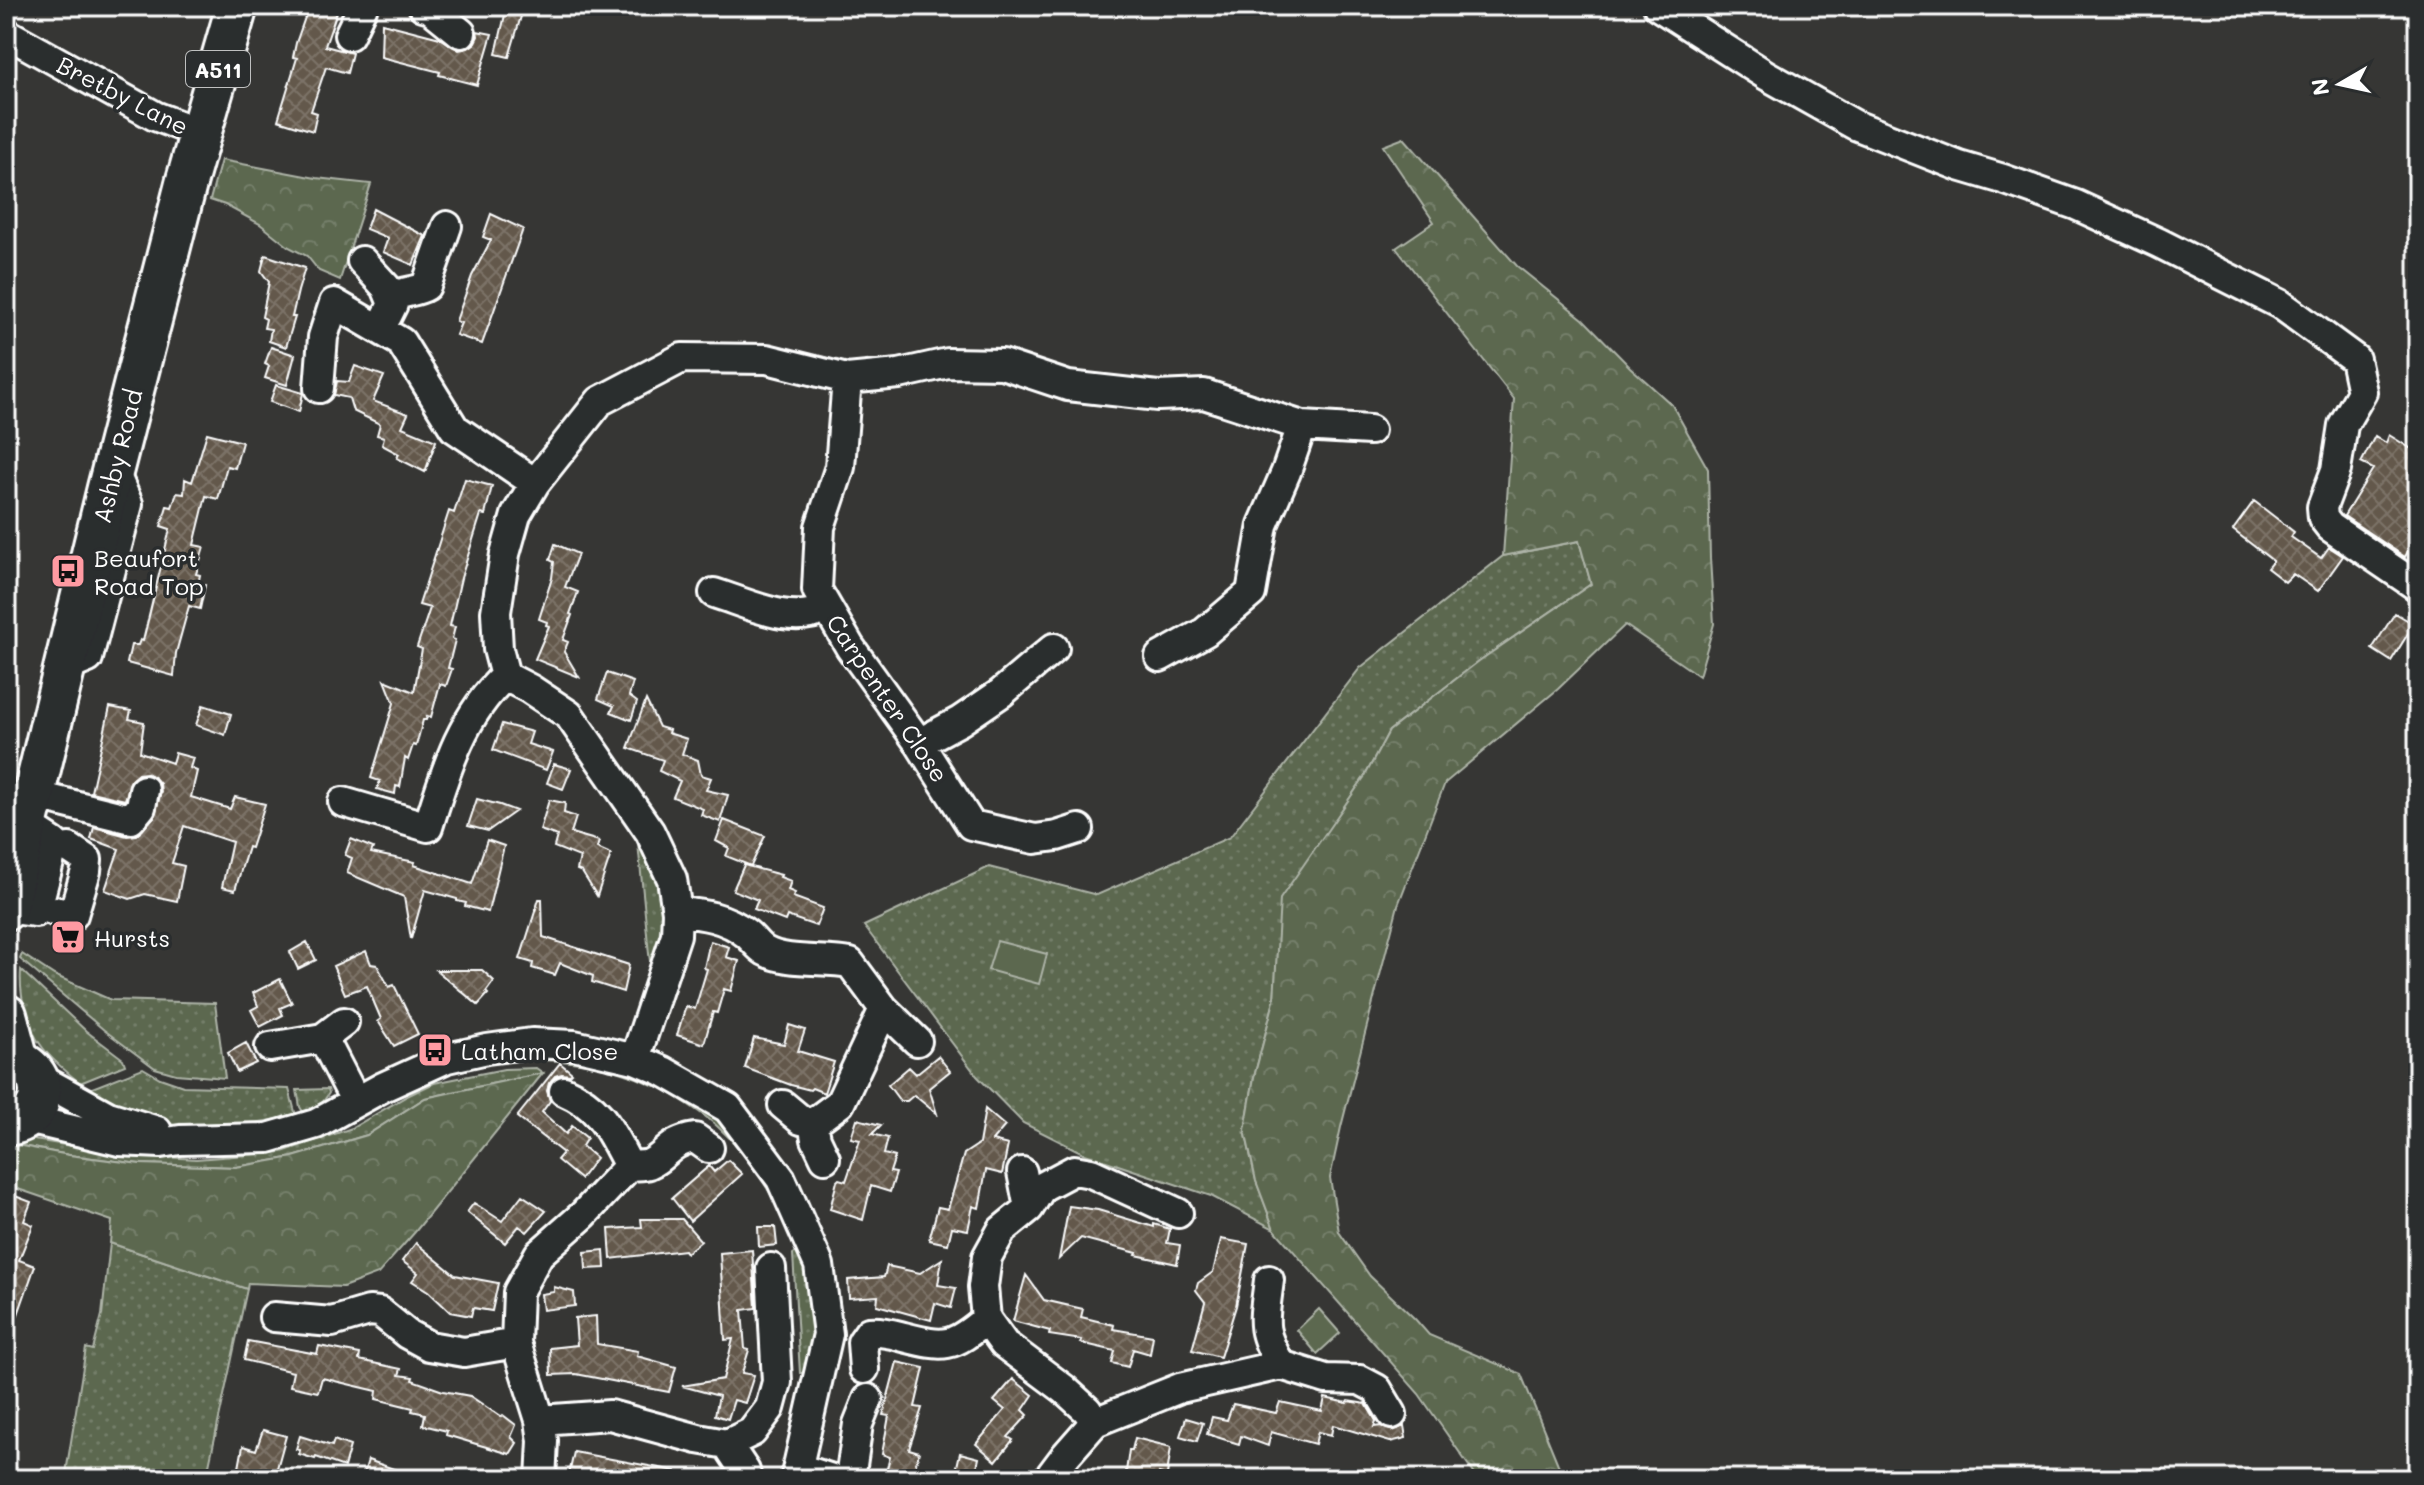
<svg xmlns="http://www.w3.org/2000/svg" width="2424" height="1485" viewBox="0 0 2424 1485" font-family="Mali,sans-serif">
<defs>
<pattern id="grass-dots" width="8" height="8" patternUnits="userSpaceOnUse" patternTransform="scale(2)"><rect width="8" height="8" fill="#5c6850"/><path d="M2 2h.1M6 6h.1" fill="none" stroke="#747f6a" stroke-width="1.8" stroke-linecap="round"/></pattern>
<pattern id="forest-crowns" width="20" height="18" patternUnits="userSpaceOnUse" patternTransform="scale(2)"><rect width="20" height="18" fill="#5c6850"/><path d="M2 6a3 3 0 1 1 6 0M12 15a3 3 0 1 1 6 0" fill="none" stroke="#747f6a"/></pattern>
<pattern id="building-cross-hatch" width="8" height="8" patternUnits="userSpaceOnUse" patternTransform="scale(2)"><rect width="8" height="8" fill="#64594c"/><path d="M0 0l8 8M0 8l8-8" fill="none" stroke="#7b7267"/></pattern>
</defs>
<rect width="100%" height="100%" fill="#363634"/>
<filter id="ink" filterUnits="userSpaceOnUse"><feTurbulence type="fractalNoise" baseFrequency=".0125" numOctaves="2"/><feDisplacementMap in="SourceGraphic" scale="16" xChannelSelector="R" yChannelSelector="G"/><feConvolveMatrix kernelMatrix="1 2 1 2 8 2 1 2 1" color-interpolation-filters="sRGB"/></filter>
<g filter="url(#ink)">
<!-- grass -->
<path fill="url(#grass-dots)" stroke="#aeb4a8" stroke-width="2" d="M1579 541 1591 584 1479 661 1389 731 1365 776 1281 899 1274 1001 1254 1077 1245 1130 1256 1181 1274 1229 1211 1196 1085 1154 1023 1123 977 1076 864 926 989 867 1097 895 1230 837 1360 668 1503 556Z
M637 833 656 865 668 910 653 980 649 954Z
M22 954 54 975 111 1000 215 1003 225 1078 176 1074 155 1068 104 1030 20 959Z
M21 970 86 1031 123 1059 125 1065 80 1083C68 1073 53 1061 43 1048 27 1028 19 996 21 970Z
M541 1057 569 1058 620 1067 656 1083 655 1086C607 1063 551 1055 498 1063L500 1059Z
M143 1068 160 1078 183 1086 289 1089 296 1116 236 1126 174 1125 125 1110 90 1094 92 1088Z
M536 1068 543 1073 425 1098 367 1135 293 1157 236 1167 140 1164 69 1155 6 1143 16 1137 121 1154 196 1159 282 1152 352 1128 407 1096 434 1083 504 1069Z
M667 1087 710 1114 730 1131 763 1174 804 1253 817 1329 814 1373H800L793 1254 799 1251C778 1204 755 1160 717 1126 702 1112 683 1101 665 1090Z
M328 1089 329 1093C322 1103 317 1114 303 1112L300 1107 297 1090Z
M110 1243 247 1289 206 1479H65L86 1348 93 1350 102 1315Z"/>
<!-- forest -->
<path fill="url(#forest-crowns)" stroke="#aeb4a8" stroke-width="2" d="M1404 138 1517 266 1583 319 1630 367 1672 405 1708 469 1710 558 1714 624 1699 676 1625 625 1558 689 1445 783 1398 905 1341 1127 1330 1178 1339 1232 1370 1276 1415 1319 1429 1335 1521 1374 1564 1479H1478L1419 1394 1274 1229 1256 1181 1245 1130 1254 1077 1274 1001 1280 899 1365 776 1389 731 1479 661 1591 584 1579 541 1503 556 1514 399 1396 248 1434 222 1383 146Z
M221 160 316 178 371 184 340 280 319 271 307 256 289 247 260 224 225 205 210 200Z
M543 1073 415 1232 378 1274 343 1287 248 1283 247 1289 110 1243 112 1221 6 1185V1143L69 1155 140 1164 236 1167 293 1157 367 1135 425 1098Z"/>
<!-- park -->
<path fill="#5c6850" stroke="#aeb4a8" stroke-width="2" d="M997 941 1047 954 1039 984 988 970Z
M1319 1309 1340 1333 1317 1354 1297 1330Z"/>
<!-- building -->
<path fill="url(#building-cross-hatch)" stroke="#fff" stroke-width="2" d="M309 6H339L325 46 352 53 347 73 326 67 311 111 317 113 313 131 278 120 297 58 293 57 296 43Z
M507 6H524L509 57 496 54Z
M382 23 440 38 459 50 468 48 474 44 478 36 477 31 492 34 477 85 439 75 440 72 381 57Z
M373 209 425 236 413 265 383 252 388 238 366 229Z
M491 214 523 229 482 344 456 335 461 323 456 321 472 276 491 240 483 237Z
M265 255 305 268 298 291 292 317H295L286 347 269 341 271 329 264 328 266 319 262 317 269 282 261 271Z
M271 347 295 355 287 385 265 378 269 366 265 364Z
M355 366 384 376 373 401 408 414 402 427 436 441 425 472 397 458 399 454 382 445 384 437 377 435 380 424 353 411 349 398 334 395 337 381 349 382Z
M276 385 303 393 299 412 270 402Z
M207 433 242 442 235 468 227 466 218 499 206 496 194 545 204 547 196 574 200 575 198 584 205 585 200 609 189 606 176 653 174 676 127 663 131 645H138L140 640 143 641 170 529 161 526 167 506 172 507 177 493 184 494 185 479 192 482Z
M2389 435 2418 453V534L2405 557 2344 516 2373 469 2361 463 2375 436 2386 443Z
M465 479 492 486 485 515 481 514 461 578 450 626 455 627 452 639 455 640 448 668 452 669 446 686 440 684 431 717 427 716 426 720H423L416 746 413 745 408 760 405 758 400 787 396 786 395 794 377 789 380 781 371 778 394 703 385 680 414 692 422 649 417 647 430 608 419 605 449 511 454 513Z
M2254 501 2294 532 2291 537 2321 558 2329 547 2343 556 2318 591 2293 574 2285 582 2267 568 2273 561 2233 530Z
M555 544 578 554 565 587 578 592 570 614 572 615 563 640 568 642 564 652 579 677 535 659 549 626 546 625 547 622 539 619 552 578 554 562 550 560Z
M2395 613 2414 624 2391 661 2372 649Z
M607 673 633 682 629 696 637 702 631 720 611 712 614 706 598 699Z
M646 700 659 727 669 730 668 733 687 739 682 754 698 760 701 775 711 778 706 790 728 795 720 822 701 815 703 809 673 797 680 781 659 771 663 760 628 748Z
M203 705 231 714 225 735 196 725Z
M110 707 131 711 129 719 144 722 140 752 172 763 175 753 193 758 190 768 197 771 191 797 230 809 235 797 265 804 251 848 248 847 235 890 222 887 232 842 184 826 172 863 184 866 177 901 145 894 130 899 105 890 119 849 91 839 94 827 127 836 137 835 154 817 161 792 160 784 155 778 146 773 138 774 131 780 125 800 91 792Z
M502 724 532 732 528 744 553 752 546 770 493 750Z
M554 764 571 769 563 789 547 783Z
M477 799 500 805 516 811 488 831 468 826Z
M549 800 565 803 564 813 576 817 571 833 599 841 597 848 611 854 597 896 582 872 577 870 580 857 554 847 557 836 540 830Z
M724 820 765 836 751 866 726 856 729 848 716 841Z
M351 839 373 848 371 853 415 862 414 865 472 884 487 840 504 846 488 912 465 906 466 903 457 901V899L425 890 411 939 404 897 347 873 352 858 345 855Z
M744 865 781 875 780 877 791 881 788 890 795 893 793 897 823 908 816 926 787 916 785 921 754 909 758 900 733 890Z
M539 899H542L543 937 629 965 623 992 592 982 593 976 560 963 555 975 532 968 533 963 520 959Z
M710 941 729 947 726 957 739 961 731 991 724 989 717 1013 713 1012 704 1044 677 1035 686 1006 695 1009 707 969 704 968Z
M307 942 316 960 298 969 290 952Z
M366 951 371 964 377 965 389 987 394 985 418 1034 394 1046 378 1021 381 1019 367 986 345 994 333 966Z
M436 970H482L494 981 486 992 488 994 478 1005Z
M280 979 292 1003 280 1008 283 1015 260 1027 251 1010 258 1006 253 993Z
M789 1025 805 1030 798 1051 834 1062 824 1093 812 1088 810 1090 791 1085 745 1068 754 1038 784 1044Z
M246 1043 256 1063 237 1072 228 1053Z
M938 1056 950 1071 929 1088 937 1114 914 1095 907 1101H900L888 1085 909 1067 916 1074Z
M560 1063 572 1073 570 1075 562 1074 555 1076 549 1083 547 1091 550 1101 542 1112 566 1134 572 1126 587 1138 582 1146 596 1158 580 1179 557 1160 563 1153 517 1117Z
M985 1109 1005 1126 992 1141 1008 1145 1002 1174 986 1170 979 1208 973 1206 968 1230 952 1227 948 1244 929 1240 938 1207 948 1209 964 1154 979 1144Z
M857 1119 881 1125 872 1134 888 1138 884 1154 895 1157 890 1172 896 1173 890 1192 871 1186 863 1220 830 1209 837 1181 839 1179 846 1181 860 1140 851 1138Z
M728 1160 742 1174 690 1221 672 1198 709 1166 714 1172Z
M522 1195 546 1211 527 1232 519 1226 505 1243 467 1212 474 1203 502 1221Z
M15 1196 31 1202 24 1221 33 1225 19 1260 35 1266 9 1340H6V1213L8 1214Z
M1069 1206 1098 1210 1154 1227V1224L1170 1229 1167 1243 1180 1245 1177 1264 1136 1255 1137 1253 1081 1238 1059 1259Z
M641 1219H682L701 1241 686 1253 684 1250 611 1259 609 1229 642 1227Z
M758 1227H775L777 1245 759 1247Z
M1221 1239 1248 1244 1236 1306 1220 1357 1192 1350 1205 1302 1196 1290 1198 1283 1213 1272Z
M416 1243 455 1275 498 1283 492 1311 473 1308 471 1316 450 1312 428 1291 412 1281 418 1273 402 1261Z
M604 1250 605 1268 586 1269 585 1252Z
M752 1250 756 1308 742 1310 745 1349 749 1350 742 1373 754 1375 745 1403 734 1400 728 1419 715 1415 719 1396 682 1386 723 1379 733 1339 725 1340 720 1253Z
M942 1259 938 1285 956 1288 951 1308 935 1303 931 1320 877 1305 878 1296 849 1298 848 1280 884 1277 887 1266 920 1273Z
M1026 1275 1044 1300 1083 1309 1081 1317 1114 1325 1113 1329 1153 1336 1150 1354 1133 1349 1128 1367 1112 1363 1115 1351 1081 1343 1082 1340 1049 1335 1050 1331 1013 1321Z
M554 1287 574 1292 575 1306 543 1310 541 1294 554 1292Z
M596 1316 597 1344 638 1351 637 1356 676 1367 669 1392 576 1374 551 1375 550 1348 577 1345 575 1318Z
M248 1341 317 1354 319 1346 360 1354 359 1360 401 1369 399 1375 413 1377 412 1380 443 1391 470 1396 501 1417 503 1415 516 1425 511 1437 517 1443 510 1454 446 1435 447 1431 423 1425 425 1414 412 1411 413 1408 376 1399 377 1391 322 1378 318 1392 290 1386 293 1372 244 1360Z
M897 1362 924 1368 915 1407 922 1408 909 1449 919 1452 912 1478 886 1472 890 1457 882 1454 889 1416 883 1415Z
M1013 1379 1033 1395 1023 1410 1028 1415 1008 1437 1013 1440 996 1461 976 1444 1005 1410 994 1401Z
M1325 1398 1347 1403 1348 1401 1366 1404 1376 1421 1374 1427 1381 1426 1393 1431 1404 1426 1406 1438 1390 1442 1333 1425 1331 1435 1318 1432 1315 1444 1271 1432 1268 1446 1241 1436 1239 1444 1207 1434 1212 1417 1227 1420 1233 1404 1276 1413 1280 1402 1322 1411Z
M1186 1418 1203 1423 1197 1441 1180 1436Z
M263 1430 286 1436 274 1479H237L243 1446 256 1450Z
M300 1436 332 1446 334 1440 350 1446 344 1467 316 1457 315 1459 299 1454 300 1450 296 1449Z
M1135 1438 1171 1447 1167 1475 1159 1473 1158 1479H1125L1129 1450H1132Z
M574 1452 676 1471V1479H568Z
M960 1453 979 1458 975 1476 956 1471Z
M368 1460 414 1476 413 1479H362Z"/>
<g fill="none" stroke-linecap="round" stroke-linejoin="round">
<defs>
<path id="minor" d="M423 6 430 8 461 33
M1658 6 1766 75 1855 125 1959 166 2003 179 2076 205 2159 243 2280 304 2355 359 2362 392 2343 425 2336 470 2322 507 2323 518 2330 527 2418 587
M6 33 155 116 199 133
M349 35 363 6
M362 261 386 287 393 304 387 316
M391 299C401 290 415 293 426 286L447 226
M847 379 840 467 820 527 817 590 850 647 919 743 971 825 1035 839 1057 836 1079 829
M319 388 323 337 334 303 401 342 454 428 535 483
M714 593C749 604 793 627 827 608
M1160 657 1205 632 1251 593 1263 525 1286 472 1302 426
M64 668 88 658 128 504 113 469
M505 676 530 689 569 715 650 832 672 879 677 912 676 935 635 1059
M919 743 960 721 1001 693 1054 648
M33 795 131 819 141 807 144 790
M343 802 428 827C445 773 461 716 505 676L498 649 496 612 505 554 516 515 535 483 600 401 682 358 767 359 847 379 899 374 948 363 1002 364 1068 386 1158 396 1204 394 1302 426 1370 430
M6 908 36 912 54 843 25 824
M54 911 73 915 86 871 87 860 69 848
M677 912C703 914 726 917 747 934 753 939 758 947 765 951 786 963 825 958 850 963L884 1009 917 1041
M323 1038 344 1022
M270 1047 323 1038 356 1102
M37 1077 108 1116 157 1131
M564 1091C603 1108 610 1131 629 1166
M783 1105 801 1120 813 1123 816 1139 825 1158
M27 1119 119 1141 161 1143 180 1140 268 1138 316 1124 383 1087 447 1058 487 1049 532 1043 574 1045 635 1059 663 1071 728 1108 781 1179 819 1265 828 1334 795 1479
M813 1123 840 1103 884 1009
M629 1166C635 1165 643 1166 649 1164 667 1156 668 1142 695 1138L709 1148
M1022 1172 1029 1208
M1269 1280C1264 1321 1259 1329 1281 1365L1326 1379 1360 1380 1377 1389 1392 1414
M274 1317 332 1322 369 1311 380 1312 407 1334 429 1346 464 1352 516 1343
M864 1369 862 1342 869 1332C880 1331 889 1333 900 1336 944 1347 950 1350 986 1319
M540 1420 610 1415 698 1439 727 1444
M1095 1422 1087 1410 1064 1389 1004 1344 986 1319 983 1287 987 1257 1002 1230 1029 1208 1042 1187 1074 1170 1091 1173 1178 1213
M727 1444 752 1432 770 1408 777 1382 771 1268
M727 1444 745 1471 747 1479
M798 1468 832 1479
M541 1479 543 1441 540 1420 516 1343 518 1292 539 1254 583 1215 629 1166
M850 1479 858 1424 868 1399
M1048 1479 1066 1455 1095 1422 1180 1388 1281 1365"/>
<path id="highway" d="M6 909 108 488 187 180 237 6
M6 1015 18 1060
M6 1058C52 1064 51 1121 6 1125"/>
</defs>
<!-- minor casing -->
<use href="#minor" stroke="#fff" stroke-width="34"/>
<!-- highway casing -->
<use href="#highway" stroke="#fff" stroke-width="46"/>
<!-- minor -->
<use href="#minor" stroke="#2a2d2e" stroke-width="28"/>
<!-- highway -->
<use href="#highway" stroke="#2a2d2e" stroke-width="40"/>
</g>
</g>
<!-- icons -->
<defs>
<symbol id="bus-square" viewBox="-11 -11 22 22"><rect x="-9" y="-9" width="18" height="18" rx="4" fill="#ff9aa2" stroke="#2a2d2e"/><path d="M-5-6H5V4H4V6H2V4H-2V6H-4V4H-5ZM-3.5-4V0h7V-4ZM-3.5 1.2v1.5H-2V1.2ZM2 1.2v1.5H3.5V1.2Z" fill="#111"/></symbol>
<symbol id="supermarket-square" viewBox="-11 -11 22 22"><rect x="-9" y="-9" width="18" height="18" rx="4" fill="#ff9aa2" stroke="#2a2d2e"/><path d="M-6-5.5h2.5l.6 2H6L4.5 2H-2.5L-4.4-4H-6ZM-1.5 3.2a1.3 1.3 0 1 0 .1 0ZM3 3.2a1.3 1.3 0 1 0 .1 0Z" fill="#111"/></symbol>
</defs>
<g fill-rule="evenodd">
<use href="#bus-square" x="48" y="551" width="40" height="40"/>
<use href="#supermarket-square" x="48" y="917" width="40" height="40"/>
<use href="#bus-square" x="415" y="1030" width="40" height="40"/>
</g>
<g text-anchor="middle" dominant-baseline="central" stroke-width="7" stroke-linejoin="round" paint-order="stroke">
<!-- shield labels -->
<rect fill="#2a2d2e" stroke="#bfc0c0" stroke-width="2" x="186" y="51" width="64" height="36" rx="6"/>
<g font-size="22" font-weight="bold" fill="#fff">
<text x="218" y="69">A511</text>
</g>
<!-- street labels -->
<g font-size="24" fill="#fff" stroke="#2a2d2e">
<text transform="translate(123 95) rotate(27)">Bretby Lane</text>
<text transform="translate(117 456) rotate(-76)">Ashby Road</text>
<text transform="translate(888 698) rotate(56)">Carpenter Close</text>
</g>
<!-- poi labels -->
<g font-size="24" fill="#fff" stroke="#2a2d2e" text-anchor="start">
<text x="94" y="557">Beaufort<tspan x="94" dy="28">Road Top</tspan></text>
<text x="94" y="937">Hursts</text>
<text x="461" y="1050">Latham Close</text>
</g>
</g>
<!-- margin -->
<rect width="2424" height="1485" fill="none" stroke="#2a2d2e" stroke-width="32"/>
<rect x="16" y="16" width="2392" height="1453" fill="none" stroke="#fff" stroke-width="3" filter="url(#ink)"/>
<!-- north arrow -->
<g transform="translate(2340 84) rotate(261)" stroke="#2a2d2e" stroke-width="6" paint-order="stroke">
<path d="M0-6L14 30L0 20L-14 30Z" fill="#ffffff"/>
<text y="-12" font-size="22" font-weight="bold" text-anchor="middle" fill="#ffffff">N</text>
</g>
</svg>
